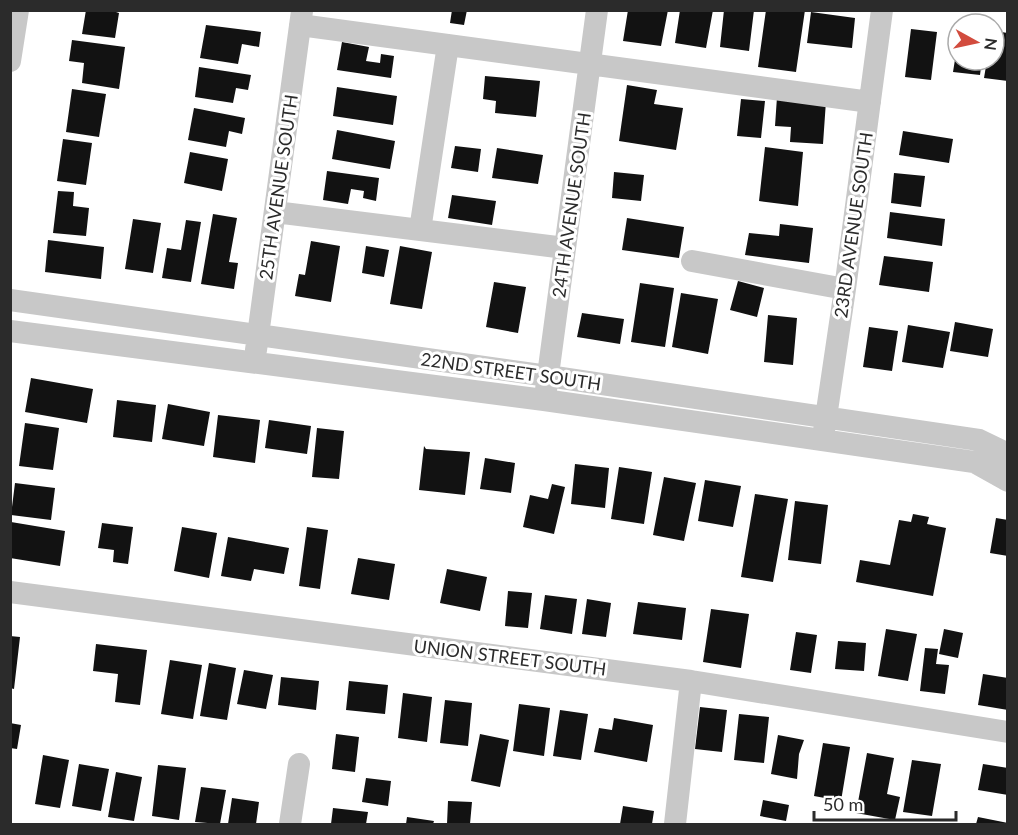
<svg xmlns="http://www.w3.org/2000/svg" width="1018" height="835" viewBox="0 0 1018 835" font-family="Lato,sans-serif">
<rect width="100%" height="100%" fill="#fff"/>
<!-- building -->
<path fill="#121212" d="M86 10H110L119 13 115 38 82 34Z
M452 10H467L464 25 450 23Z
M628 10H668L661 46 623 41Z
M680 10H713L706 48 675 43Z
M724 10H754L749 51 720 47Z
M766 10H805L796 72 758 67Z
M811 12 855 18 852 48 807 43Z
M206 25 261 32 259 47 242 44 238 64 200 58Z
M911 29 937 32 931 80 905 77Z
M994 31 1008 33V81L984 78 987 60H994Z
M72 40 125 47 119 89 82 83 84 63 69 61Z
M342 42 369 47 366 61 380 63 381 54 394 56 391 78 337 70Z
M957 47H958V60H982L980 75 953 72Z
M199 67 251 75 248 90 236 88 233 103 195 97Z
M485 76 540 81 536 117 495 113 496 101 483 99Z
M627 85 657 90 654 104 683 108 676 150 619 141Z
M337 87 397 96 393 125 333 116Z
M72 89 106 94 99 137 66 132Z
M777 97 826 101 823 144 790 142 791 127 775 126Z
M741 99 765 101 761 138 737 136Z
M194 108 245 118 242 134 229 131 226 147 188 140Z
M337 130 395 141 390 169 332 159Z
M903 131 953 139 949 163 899 155Z
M63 139 92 143 86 185 57 181Z
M455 146 481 149 478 172 451 168Z
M765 147 803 152 798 206 759 201Z
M497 148 543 155 538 184 492 178Z
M190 152 228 159 222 191 184 183Z
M327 171 379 178 376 201 363 198 364 191 351 189 348 204 323 200Z
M614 172 644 175 641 201 612 198Z
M894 173 925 176 921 207 891 203Z
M58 191 74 192 73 206 89 208 86 236 53 233Z
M452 195 496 201 492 225 448 218Z
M890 212 945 219 942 246 887 238Z
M213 214 237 218 229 262 238 263 234 289 201 284Z
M627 218 684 227 679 258 622 250Z
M133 219 161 223 153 273 125 269Z
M186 220 201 222 191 282 162 278 167 248 181 250Z
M780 224 813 228 809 263 745 255 749 233 779 236Z
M48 240 104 247 101 279 45 272Z
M311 241 340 246 331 302 295 296 299 274 305 275Z
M366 246 389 250 384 277 362 273Z
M400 246 432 252 422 309 390 304Z
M884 256 933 262 929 292 879 285Z
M738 281 764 288 757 317 730 310Z
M494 282 526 287 518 333 486 327Z
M640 283 674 288 665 347 631 342Z
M681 293 718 299 708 354 672 347Z
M582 313 624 319 620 344 577 337Z
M768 315 797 318 793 365 764 362Z
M955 322 993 329 988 357 950 351Z
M908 325 950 332 943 368 902 362Z
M869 327 898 331 892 371 863 367Z
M31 378 93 389 87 423 25 412Z
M117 400 156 405 152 442 113 437Z
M168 404 210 412 204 446 162 439Z
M218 415 260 420 255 463 213 457Z
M269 420 311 426 307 454 265 448Z
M25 423 59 428 53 470 19 466Z
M317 428 344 431 339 479 312 477Z
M424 446 426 449 470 452 465 495 419 490Z
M485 458 515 463 511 493 480 489Z
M575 464 609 468 605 508 571 504Z
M619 467 652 472 644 524 611 519Z
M664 477 696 483 684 541 653 535Z
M705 480 741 486 733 527 698 521Z
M15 483 55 488 51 520 11 515Z
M552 484 565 487 554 534 523 527 530 495 548 499Z
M755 494 788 499 773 582 741 577Z
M795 501 828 505 821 564 788 560Z
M913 514 929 517 927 524 946 528 933 596 856 582 860 560 890 565 899 520 911 522Z
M996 518 1008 520V556L990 553Z
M11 522 65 531 60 566 10 558Z
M102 523 133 527 128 564 113 562 114 550 98 548Z
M182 527 217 533 209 578 174 571Z
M307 527 328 530 320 589 299 586Z
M228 537 289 548 284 574 254 569 251 581 221 576Z
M358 558 395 564 389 600 351 594Z
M447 569 487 577 480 611 440 603Z
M508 591 532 593 528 628 505 626Z
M545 595 577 599 572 634 540 629Z
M587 599 611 603 606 637 582 634Z
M638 602 686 608 682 640 633 634Z
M711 609 749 614 741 668 703 662Z
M886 629 917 634 908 681 878 676Z
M944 629 963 633 958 658 939 654Z
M796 632 817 635 811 673 790 670Z
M10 636 20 637 14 689 10 688Z
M838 641 866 643 864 671 835 669Z
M96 644 147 650 140 705 115 702 118 674 93 671Z
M925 648 938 649 936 664 949 665 945 694 920 691Z
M170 660 202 665 193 719 161 714Z
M209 663 236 668 227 720 200 716Z
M244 670 273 675 266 709 237 704Z
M983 674 1008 678V710L978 705Z
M281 677 319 681 316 710 278 705Z
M349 681 388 685 385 714 346 710Z
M403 693 432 697 427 742 398 738Z
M445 700 472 703 468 746 440 743Z
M519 704 550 708 544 756 513 751Z
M700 707 727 710 722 752 695 749Z
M560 710 588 714 581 760 553 756Z
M739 714 769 717 764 763 734 760Z
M614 718 653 725 647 762 594 752 599 728 612 730Z
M10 723 21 725 17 749 10 748Z
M336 734 359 737 355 772 332 769Z
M480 734 509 740 500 787 471 781Z
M778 735 804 740 799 754 797 779 771 774Z
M823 743 850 747 841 801 814 796Z
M867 753 894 758 887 794 900 797 895 820 856 813Z
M43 755 69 760 60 808 35 804Z
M912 760 941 764 932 816 903 812Z
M79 764 109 769 101 811 72 806Z
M983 764 1008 768V795L978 790Z
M158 765 186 768 179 820 152 816Z
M116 772 142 777 134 821 108 817Z
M366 778 391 781 388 806 362 802Z
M201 787 226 790 220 824 195 822Z
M232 798 259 802 256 824H228Z
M763 800 789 805 786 821 760 816Z
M448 801 472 802 470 824H447Z
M623 806 654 811 652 824H620Z
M333 808 368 812 366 824H331Z
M407 817 434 821 433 824H406Z
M978 817 1008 823V824H976Z"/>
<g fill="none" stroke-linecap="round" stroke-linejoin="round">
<!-- minor -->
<path stroke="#c8c8c8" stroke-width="22" d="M300 25 870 102
M10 61 18 10
M275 212 565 248
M420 230 448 45
M692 261 845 289
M10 300 548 376 979 440 1008 454
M10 331 544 400 974 462 1008 457
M256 350 302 11
M546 390 597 10
M824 431 845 289 882 10
M974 462 1008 481
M10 592 691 681 1008 732
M290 824 299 764
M675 824 691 681"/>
</g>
<g text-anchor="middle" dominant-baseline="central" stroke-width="6" stroke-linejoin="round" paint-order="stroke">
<!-- street labels -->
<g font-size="18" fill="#2b2b2b" stroke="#fff">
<text transform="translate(278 187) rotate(-82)">25TH AVENUE SOUTH</text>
<text transform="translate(571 205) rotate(-82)">24TH AVENUE SOUTH</text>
<text transform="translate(853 225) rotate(-82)">23RD AVENUE SOUTH</text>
<text transform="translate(511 371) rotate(8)">22ND STREET SOUTH</text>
<text transform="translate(510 657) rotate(7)">UNION STREET SOUTH</text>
</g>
</g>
<!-- border -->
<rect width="1018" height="835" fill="none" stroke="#2b2b2b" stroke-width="24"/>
<!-- north arrow -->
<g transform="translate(976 42) rotate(98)"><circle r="28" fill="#ffffff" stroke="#aaaaaa" stroke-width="1.5"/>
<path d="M0-4.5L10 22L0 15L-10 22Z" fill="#d24c3e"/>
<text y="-9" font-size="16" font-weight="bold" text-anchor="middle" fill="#2b2b2b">N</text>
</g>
<!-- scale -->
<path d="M814 811v9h142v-9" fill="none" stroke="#2b2b2b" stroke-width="3"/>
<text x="823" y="811" font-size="18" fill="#2b2b2b" stroke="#ffffff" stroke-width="4.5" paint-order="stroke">50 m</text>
</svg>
